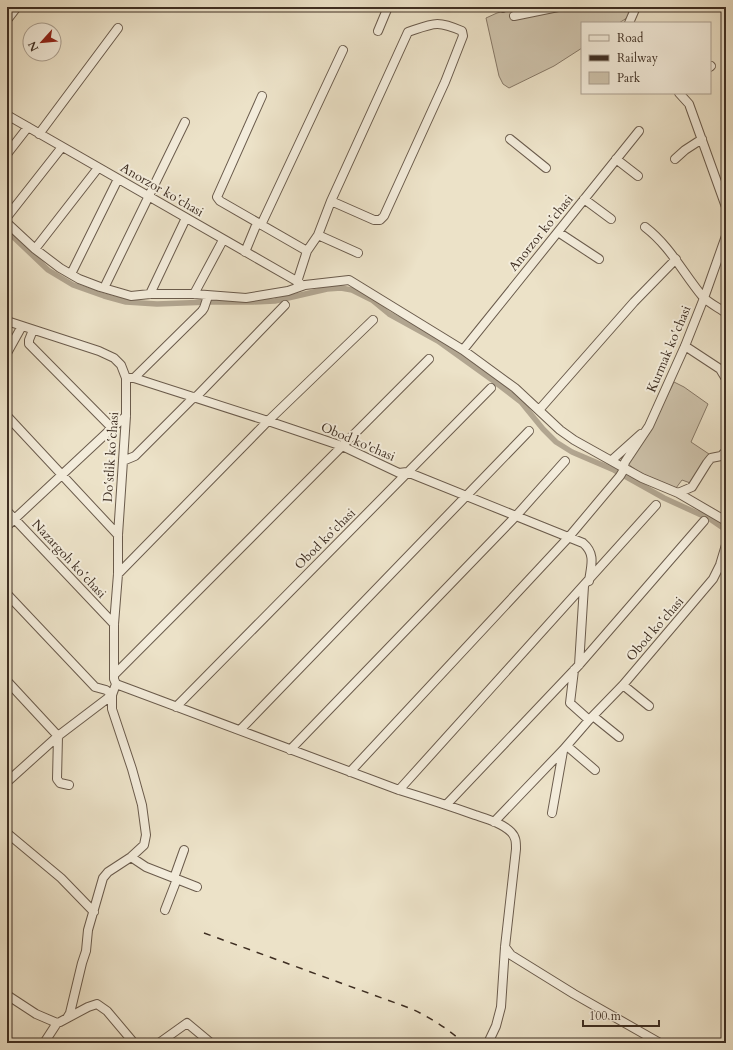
<svg xmlns="http://www.w3.org/2000/svg" width="733" height="1050" viewBox="0 0 733 1050" font-family="Cardo,serif">
<rect width="100%" height="100%" fill="#ece2c8"/>
<filter id="stains"><feTurbulence type="fractalNoise" baseFrequency=".005" numOctaves="4"/><feColorMatrix values="0 0 0 0 .2 0 0 0 0 .09 0 0 0 0 .02 0 0 0 .5 -.17"/></filter>
<radialGradient id="worn" r=".72"><stop offset=".6" stop-color="#630" stop-opacity="0"/><stop offset="1" stop-color="#630" stop-opacity=".3"/></radialGradient>
<!-- green -->
<path fill="#cec3ac" stroke="#867867" d="M519 7H525L527 10 541 7H635L633 14 619 23H582V48L554 66 509 88 503 84 499 76 486 18 497 13Z
M674 382 684 387 708 404 691 442 709 454 693 484 682 480 676 488 640 473 628 464 650 430Z"/>
<g fill="none" stroke-linecap="round" stroke-linejoin="round">
<!-- canal -->
<path stroke="#b1a590" stroke-width="5.5" d="M7 231 48 270 73 285 104 296 126 302 157 304 210 302H253L275 301 327 289 341 288 352 290 372 300 389 314 438 341 495 382 521 402 543 429 556 442 572 452 614 470 664 498 710 519 726 530"/>
<defs>
<path id="minor" d="M503 8V7
M514 16 558 7
M7 20 17 7
M629 23 636 7
M378 31 388 7
M710 67 711 66
M679 93 689 104 726 207
M262 96 217 197 220 201 307 251
M7 115 300 283
M39 134 118 28
M510 139 546 168
M7 154 28 127
M616 159 638 176
M675 159 685 150 702 139
M584 199 611 219
M7 217 62 147
M7 223 35 249 60 268 79 279 100 287 131 296 150 294H194L246 298 288 291 305 285 349 280 463 350 515 388 560 430 574 440 642 478 678 493 726 521
M261 225 343 50
M645 227C670 246 683 273 703 297 709 303 719 308 726 313
M558 232 599 259
M318 235 358 253
M35 249 98 168
M245 252 257 223
M71 274 118 179
M297 282 307 251 318 235 331 201 408 32C434 23 437 20 462 31L463 36 445 82 384 216 380 220H374L331 201
M104 288 185 122
M150 294 186 218
M194 294 223 240
M7 321 99 351 114 358 121 365 126 378V416L118 535V574L114 624V679L116 684 399 790C425 798 450 806 475 815 487 819 502 823 511 832 516 837 516 842 516 849L505 947 501 1007 496 1026 488 1043
M33 330 29 340V344L112 428
M685 346 720 369 726 379
M463 350 639 131
M7 353 22 326
M126 378H134L268 421 342 446 399 473 407 472 583 543C596 554 591 566 589 581
M134 378 202 311 204 308 208 296
M195 398 285 305
M539 410 634 302 676 259
M7 416 118 535
M612 460 641 434
M123 461 135 456 194 397
M678 493 692 487 707 463 711 458 721 456 726 451
M7 511 114 624
M7 526 112 428 126 416
M118 574 268 421 373 320
M7 594 95 687 106 690 112 695V709L132 769 142 805 146 835 144 845 131 857 108 872 103 878 88 930 86 951 82 963 70 1013 67 1018
M579 665 584 586
M574 670 570 703 589 720
M115 674 429 359
M7 681 58 736 57 779 60 783 69 785
M623 685 649 706
M176 707 491 388
M593 716 619 737
M240 730 529 431
M567 746 595 770
M290 750 516 516 565 461
M350 772 568 538 620 476 623 471 625 462 649 426 685 346 704 298 726 236
M7 782 58 736 112 695 116 684
M399 790 656 505
M447 804 579 665 704 521
M552 813 563 751
M494 822 563 750 589 720 623 685 713 579 720 565 726 545
M7 833 61 878 94 912
M131 857 146 867 197 887
M174 878 184 850
M165 910 177 879
M505 947 511 955 574 994 660 1043
M7 995 36 1014 57 1023
M44 1043 57 1023 60 1022 88 1007 97 1004 107 1011 134 1043
M159 1043 187 1023 211 1043"/>
</defs>
<!-- minor casing -->
<use href="#minor" stroke="#6a5b4c" stroke-width="10"/>
<!-- minor -->
<use href="#minor" stroke="#f3ecdb" stroke-width="8"/>
<!-- rail -->
<path stroke="#3e2e22" stroke-width="1.5" stroke-dasharray="7 7" stroke-linecap="butt" d="M204 933 412 1009C431 1018 448 1029 464 1043
M308 1041 315 1043"/>
</g>
<g text-anchor="middle" dominant-baseline="central" stroke-width="4" stroke-linejoin="round" paint-order="stroke">
<!-- street labels -->
<g font-size="13" fill="#3e2e22" stroke="#f3ecdb">
<text transform="translate(162 190) rotate(30)">Anorzor koʻchasi</text>
<text transform="translate(541 233) rotate(-51)">Anorzor koʻchasi</text>
<text transform="translate(669 349) rotate(-67)">Kurmak koʻchasi</text>
<text transform="translate(358 442) rotate(23)">Obod ko'chasi</text>
<text transform="translate(111 457) rotate(-86)">Doʻstlik koʻchasi</text>
<text transform="translate(325 539) rotate(-45)">Obod koʻchasi</text>
<text transform="translate(69 559) rotate(47)">Nazargoh koʻchasi</text>
<text transform="translate(655 629) rotate(-49)">Obod koʻchasi</text>
</g>
</g>
<!-- margin -->
<rect width="733" height="1050" fill="none" stroke="#ece2c8" stroke-width="24"/>
<rect x="8" y="8" width="717" height="1034" fill="none" stroke="#3e2e22" stroke-width="2"/>
<rect x="12" y="12" width="709" height="1026" fill="none" stroke="#3e2e22"/>
<!-- legend -->
<rect x="581" y="22" width="130" height="72" fill="#f3ecdb" stroke="#aba091"/>
<rect x="589" y="35" width="20" height="6" fill="#f3ecdb" stroke="#aba091"/>
<text x="617" y="42" font-size="12" fill="#3e2e22">Road</text>
<rect x="589" y="55" width="20" height="6" fill="#3e2e22" stroke="#aba091"/>
<text x="617" y="62" font-size="12" fill="#3e2e22">Railway</text>
<rect x="589" y="72" width="20" height="12" fill="#cec3ac" stroke="#aba091"/>
<text x="617" y="82" font-size="12" fill="#3e2e22">Park</text>
<!-- north arrow -->
<g transform="translate(42 42) rotate(243)"><circle r="19" fill="#f3ecdb" stroke="#aba091"/>
<path d="M0-3L7 15L0 10L-7 15Z" fill="#8f2418"/>
<text y="-6" font-size="11" font-weight="bold" text-anchor="middle" fill="#3e2e22">N</text>
</g>
<!-- scale -->
<path d="M583 1020v6h76v-6" fill="none" stroke="#3e2e22" stroke-width="2"/>
<text x="589" y="1020" font-size="12" fill="#3e2e22" stroke="#f3ecdb" stroke-width="3" paint-order="stroke">100 m</text>
<rect width="100%" height="100%" filter="url(#stains)"/>
<rect width="100%" height="100%" fill="url(#worn)"/>
</svg>
